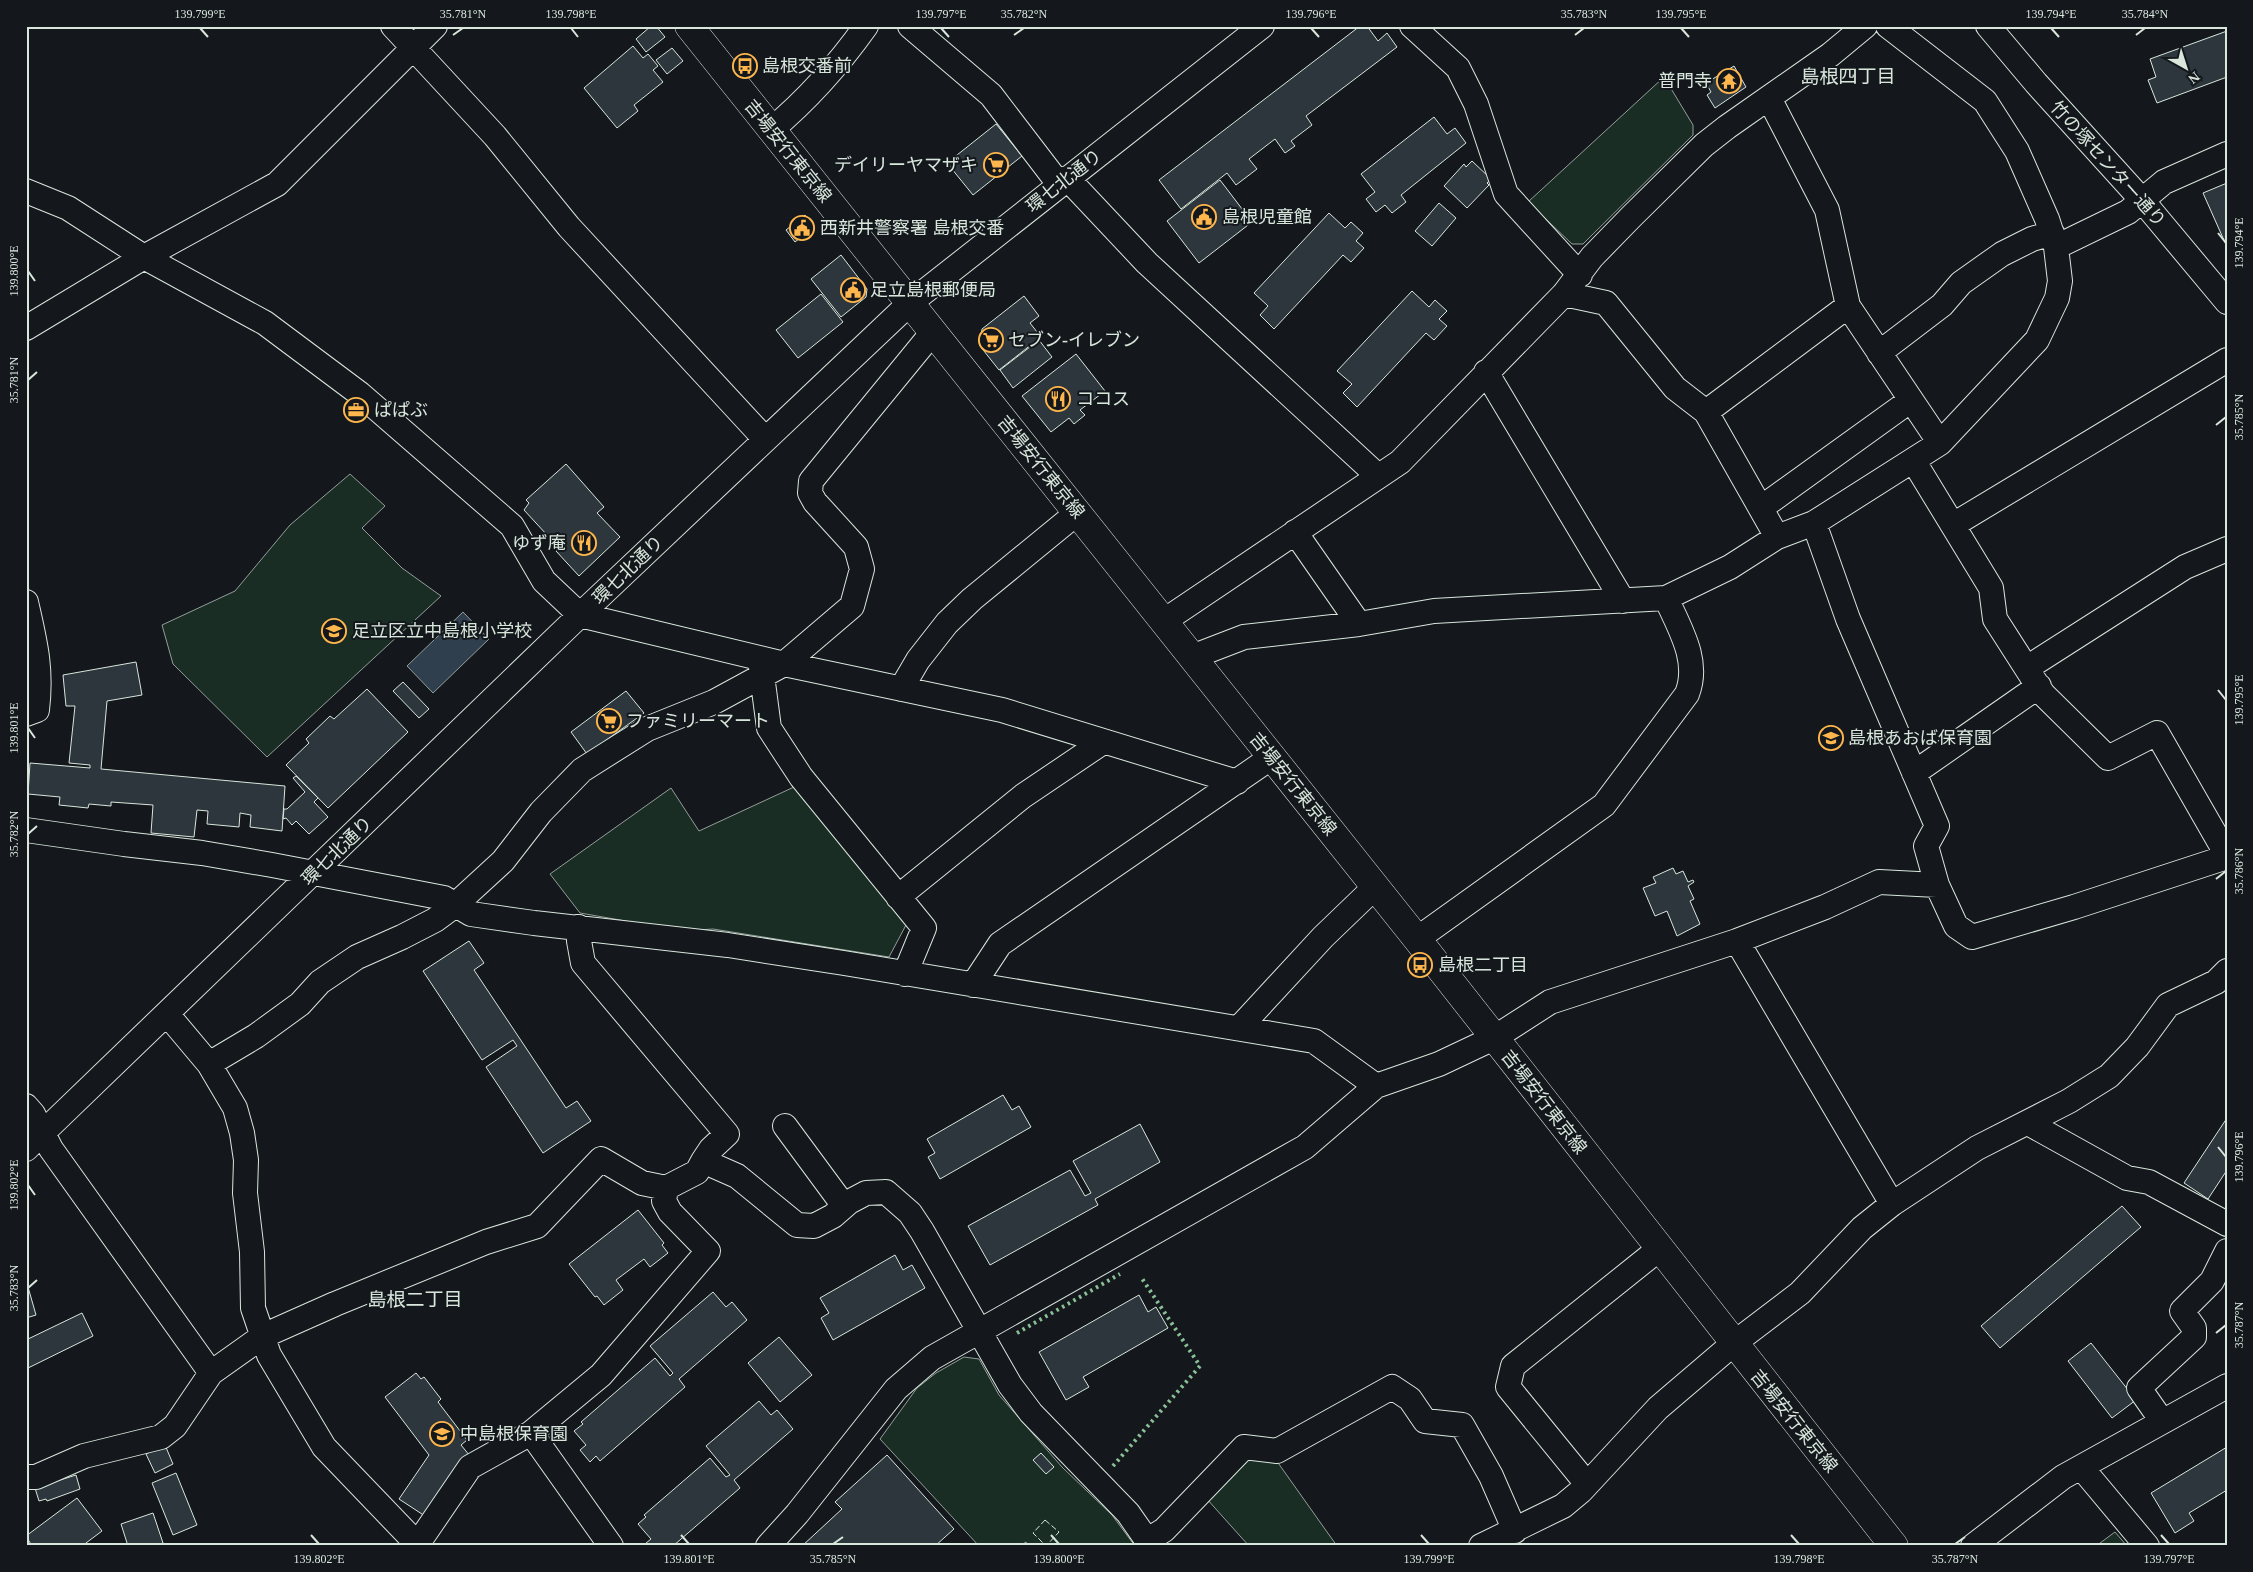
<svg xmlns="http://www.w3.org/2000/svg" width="2253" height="1572" viewBox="0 0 2253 1572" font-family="'Times New Roman','Noto Sans JP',serif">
<rect width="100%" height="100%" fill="#14181c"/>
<!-- green -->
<path fill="#1a2d24" stroke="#939e99" d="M1664 77 1693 125V135L1583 244H1572L1528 202Z
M350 474 385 506 362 528 402 568 441 596 267 757 173 664 162 625 235 591 290 525Z
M794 787 906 925 889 957 713 929 683 931 580 913 550 874 671 788 699 831Z
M964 1357 979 1359 999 1395 1062 1467 1112 1515 1135 1546H1029L1026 1542 1019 1546H979L880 1439 917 1388 936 1373Z
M1244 1456 1276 1460 1337 1546H1249L1206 1498Z
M2115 1532 2127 1546H2096Z"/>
<!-- water -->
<path fill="#2f3f4d" stroke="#939e99" d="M463 612 489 639 433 693 407 666Z"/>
<!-- building -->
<path fill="#2c363c" stroke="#d8e6dc" d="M651 26H656L665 37 646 52 636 39Z
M1360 26H1367L1378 41 1387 33 1397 47 1306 116 1312 125 1291 141 1295 146 1285 153 1275 139 1249 159 1257 169 1236 185 1227 173 1181 209 1159 180Z
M2227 31V77L2157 103 2148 80 2156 77 2150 59Z
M633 46 643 58 648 54 658 66 653 70 663 82 634 105 638 111 617 128 584 88Z
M672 48 683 61 667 74 656 60Z
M1734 66 1746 87 1715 108 1707 95 1711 92 1706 83Z
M1434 117 1447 134 1455 128 1466 143 1401 195 1406 202 1392 213 1385 205 1376 212 1366 199 1375 192 1361 174Z
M996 124 1022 156 973 195 947 163Z
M1472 161 1491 179 1487 183 1489 185 1467 208 1444 186 1464 164 1466 167Z
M1220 180 1252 222 1199 263 1167 221Z
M2227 183V247L2203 193Z
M1439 203 1456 218 1432 246 1415 231Z
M1329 213 1345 228 1351 222 1363 233 1356 241 1364 248 1351 262 1343 255 1274 329 1260 315 1268 306 1254 293Z
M805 215 814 227 795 242 786 230Z
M841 255 867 289 866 297 841 317 811 279Z
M1412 291 1429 307 1435 300 1447 311 1439 319 1447 326 1434 340 1426 333 1357 407 1343 393 1352 384 1337 371Z
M821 294 843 322 798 358 776 330Z
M1024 296 1039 316 1030 323 1041 337 999 370 980 346 982 329Z
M1039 340 1052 357 1013 388 1000 370Z
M1076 354 1105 391 1080 410 1085 415 1074 424 1069 418 1051 432 1022 396Z
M566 464 604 507 597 513 620 537 579 576 556 551 559 548 524 510 529 503 526 500Z
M136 662 142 695 107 701 101 769 285 786 282 831 250 827 251 815 240 813 239 827 207 824 208 811 197 810 194 837 151 833 153 805 111 802V806L89 804 88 808 59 805 60 797 28 794 30 763 90 768V765L69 763 75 706H66L63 675Z
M403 682 429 709 419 718 393 691Z
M367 689 408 732 328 808 286 765 309 743 306 739 330 716 334 719Z
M626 691 644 713 587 754 571 732Z
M296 776 318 798 314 802 328 817 309 834 296 821 292 825 286 818 283 819 284 809H287L305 792 293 778Z
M1673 868 1676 874 1683 871 1688 882 1693 880 1694 882 1688 886 1694 899 1690 901 1700 924 1677 936 1667 911 1655 916 1643 888 1656 883 1653 877Z
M469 941 484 963 474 970 566 1108 577 1101 591 1121 543 1153 486 1067 517 1046 513 1040 482 1060 423 971Z
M1003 1095 1012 1110 1019 1106 1031 1127 940 1179 928 1157 935 1153 927 1139Z
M2227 1118V1170L2208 1199 2184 1183Z
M1140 1124 1160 1162 1095 1199 1098 1205 990 1265 968 1226 1070 1170 1085 1196 1091 1193 1073 1161Z
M2122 1206 2141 1227 2000 1348 1981 1326Z
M638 1210 664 1243 662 1245 668 1253 650 1267 644 1259 616 1280 623 1290 604 1305 597 1296 595 1297 569 1264Z
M895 1255 903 1270 912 1265 925 1288 833 1340 821 1318 829 1313 820 1298Z
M28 1287 36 1315 26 1318V1288Z
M713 1292 726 1307 732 1302 747 1320 679 1379 685 1387 600 1461 596 1456 590 1462 580 1450 586 1445 574 1431 583 1424 581 1422 655 1358 670 1376 673 1373 650 1346Z
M1139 1295 1148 1312 1156 1307 1168 1328 1083 1377 1089 1387 1066 1400 1039 1352Z
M82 1313 93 1336 26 1369V1340Z
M779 1337 812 1375 780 1402 748 1363Z
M2091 1343 2136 1400 2112 1418 2068 1361Z
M416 1373 421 1379 424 1377 441 1399 438 1402 467 1440 461 1445 470 1456 428 1518 399 1499 429 1455 385 1397Z
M759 1401 771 1415 777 1410 793 1429 734 1480 740 1488 673 1546H647L645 1544 651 1539 638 1524 646 1517 644 1515 710 1458 726 1477 730 1475 706 1446Z
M165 1445 173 1464 155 1473 146 1454Z
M2227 1447V1490L2189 1513 2194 1521 2175 1533 2151 1493Z
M1041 1453 1054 1467 1046 1474 1033 1460Z
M887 1455 954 1529 935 1546H802L842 1509 835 1502Z
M176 1473 197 1525 173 1535 152 1483Z
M76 1475 80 1489 47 1501 46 1499 39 1501 35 1488Z
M77 1498 102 1531 82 1546H32L26 1536Z
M153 1513 163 1543 154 1546H128L121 1524Z"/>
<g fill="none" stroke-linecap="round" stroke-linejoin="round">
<defs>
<path id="minor" d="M393 26 495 136 569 227 765 439
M910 26 991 95 1059 184
M1412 26 1458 68 1476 104 1506 194 1580 275
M1888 26 1985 101 2017 151 2047 219 2056 247
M1988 26 2036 83 2141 199 2227 302
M1769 98 1827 210 1848 306 1940 443
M771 130C807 100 839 64 866 26
M1067 178 1147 263 1378 476
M26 191 68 208 144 257 265 323 360 394 512 526 544 581 580 615 784 664 1002 710 1237 782
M1564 294 1606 303 1675 388 1706 412 1777 537
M26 328 144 257 277 184 435 26
M1879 353 1942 305 1961 283 2002 254 2032 239 2052 233
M1486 372 1623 601
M1706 412 1848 306
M1913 460 1991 588 1995 619 2043 694 2108 758 2157 733 2227 855
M1761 508 1911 400
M1814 523 1848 619 1937 826 1926 846 1937 885 1956 926 1972 937 2074 907 2227 857
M1953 525 2227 360
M1295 532 1359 624
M26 602C35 642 42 668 37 710L26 714
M1164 621 1400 462 1564 294 1592 257 1631 217 1704 145 1727 127 1830 55 1865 26
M1192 657 1244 637 1359 624 1434 611 1666 598 1730 567 1777 537 1814 523 1940 443 2037 340 2057 298 2060 281 2056 247 2128 212 2164 182 2227 154
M760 660 769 728 801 777 924 928 905 974
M2027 668 2185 567 2227 549
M901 689 918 660 947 623 972 599 1077 513
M1914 773 2039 686
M26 830 124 844 202 853 272 865 444 898 471 914 534 923 728 945 844 963 1314 1041 1376 1086
M898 897 1023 796 1103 742
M579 927V941L583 963 727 1134 711 1149 703 1161
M1417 939 1604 805 1687 694C1700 661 1680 629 1666 598
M1737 941 1892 1204
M973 985 1000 944 1272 757
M167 1014 209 1064 235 1108 242 1133 246 1160 245 1193 252 1252 253 1308 269 1355 324 1447 419 1546
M1239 1028 1323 937 1375 887
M209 1064 256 1036 300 1004 320 982 357 957 402 937 435 920 454 906 503 861 541 812 582 770 647 729 714 702 784 664 852 606 862 569 856 547 815 502 810 493 811 481 933 332
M26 1106 33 1114 51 1149 211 1373
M2028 1123 2127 1178 2149 1182 2227 1224
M785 1126 844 1206
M26 1149 580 615 910 303 1262 26
M2162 1421 2139 1388 2194 1337V1328L2182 1311 2212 1281 2227 1251
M531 1433 611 1546
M2081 1467 2147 1546
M26 1477H36L84 1456 161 1437 175 1426 211 1373 263 1336 335 1304 486 1242 537 1226 601 1159 642 1183 666 1188 697 1172 703 1161 737 1176 797 1225 814 1226 833 1216 849 1202 866 1193 886 1192 910 1213 922 1231 1010 1385 1031 1413 1128 1513 1151 1546
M1587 1484 1508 1387 1513 1366 1659 1249
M1148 1540 1164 1530 1244 1447 1277 1451 1392 1387 1410 1399 1425 1421 1462 1425 1491 1476 1515 1531
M416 1543 423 1536 470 1467 531 1433 601 1375 708 1251 670 1212 664 1201 666 1188
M768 1546 797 1514 896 1389 932 1358 1305 1147 1376 1086 1439 1064 1494 1038 1550 1002 1737 941 1825 907 1879 882 1937 885
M1481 1546 1563 1506 1581 1491 1658 1408 1733 1344 1800 1293 1862 1228 1892 1204 1977 1148 2069 1101 2109 1076 2137 1047 2168 1005 2216 982 2227 971
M1973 1546 2063 1477 2227 1386"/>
<path id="major" d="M689 26 1417 939 1894 1546"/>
</defs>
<!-- minor casing -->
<use href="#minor" stroke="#d8e6dc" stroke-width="26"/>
<!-- major casing -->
<use href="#major" stroke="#d8e6dc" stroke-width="29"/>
<!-- minor -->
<use href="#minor" stroke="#14181c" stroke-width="24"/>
<!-- major -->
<use href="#major" stroke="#14181c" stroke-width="28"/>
<!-- hedge -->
<path stroke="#8ac095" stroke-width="4" stroke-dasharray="2.5 4" stroke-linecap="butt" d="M1017 1333 1120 1274
M1113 1466 1200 1366 1141 1277"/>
<!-- fence -->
<path stroke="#d8e6dc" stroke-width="1" stroke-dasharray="6 2.5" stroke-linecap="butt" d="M1045 1520 1059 1532 1046 1546 1033 1533Z"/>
</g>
<!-- ticks -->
<path fill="none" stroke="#d8e6dc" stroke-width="2" d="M200 28 208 37M571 28 578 37M941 28 949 37M1311 28 1319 37M1681 28 1689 37M2051 28 2059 37M453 35 463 28M1014 35 1024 28M1575 35 1584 28M2136 35 2145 28M2218 233 2226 243M28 271 35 281M28 380 37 372M2216 425 2226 417M2218 690 2226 700M28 728 35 738M28 834 37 826M2216 879 2226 871M2218 1147 2226 1157M28 1185 35 1195M28 1288 37 1280M2216 1333 2226 1325M311 1535 319 1544M681 1535 689 1544M1051 1535 1059 1544M1421 1535 1429 1544M1791 1535 1799 1544M2161 1535 2169 1544M833 1544 843 1537M1955 1544 1965 1537"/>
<!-- icons -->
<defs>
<symbol id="bus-ring" viewBox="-11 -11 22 22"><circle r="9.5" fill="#14181c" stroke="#ffb74d" stroke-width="1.5"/><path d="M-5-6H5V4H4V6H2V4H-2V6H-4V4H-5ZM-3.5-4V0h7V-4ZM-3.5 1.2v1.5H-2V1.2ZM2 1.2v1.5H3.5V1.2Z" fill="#ffb74d"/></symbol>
<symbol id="temple-ring" viewBox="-11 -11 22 22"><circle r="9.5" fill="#14181c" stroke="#ffb74d" stroke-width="1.5"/><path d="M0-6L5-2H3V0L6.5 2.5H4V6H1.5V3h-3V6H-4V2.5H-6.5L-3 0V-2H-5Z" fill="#ffb74d"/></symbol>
<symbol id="supermarket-ring" viewBox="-11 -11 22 22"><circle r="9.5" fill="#14181c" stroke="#ffb74d" stroke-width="1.5"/><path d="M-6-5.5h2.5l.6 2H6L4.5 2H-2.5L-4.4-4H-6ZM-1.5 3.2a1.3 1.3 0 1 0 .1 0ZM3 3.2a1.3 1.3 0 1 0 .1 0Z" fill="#ffb74d"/></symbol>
<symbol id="civic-ring" viewBox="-11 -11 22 22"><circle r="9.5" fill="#14181c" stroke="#ffb74d" stroke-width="1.5"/><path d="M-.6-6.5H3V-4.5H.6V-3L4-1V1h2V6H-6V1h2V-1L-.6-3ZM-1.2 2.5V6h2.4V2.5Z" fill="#ffb74d"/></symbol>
<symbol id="restaurant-ring" viewBox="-11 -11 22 22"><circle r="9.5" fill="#14181c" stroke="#ffb74d" stroke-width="1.5"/><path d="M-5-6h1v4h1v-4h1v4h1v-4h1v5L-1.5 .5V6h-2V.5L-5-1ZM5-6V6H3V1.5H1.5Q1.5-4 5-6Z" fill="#ffb74d"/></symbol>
<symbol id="office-ring" viewBox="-11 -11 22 22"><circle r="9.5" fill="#14181c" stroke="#ffb74d" stroke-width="1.5"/><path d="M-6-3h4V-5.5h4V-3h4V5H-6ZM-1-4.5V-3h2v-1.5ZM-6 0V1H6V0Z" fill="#ffb74d"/></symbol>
<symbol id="school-ring" viewBox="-11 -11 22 22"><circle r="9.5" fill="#14181c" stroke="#ffb74d" stroke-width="1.5"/><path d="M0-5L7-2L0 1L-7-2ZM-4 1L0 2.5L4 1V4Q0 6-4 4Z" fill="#ffb74d"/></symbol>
</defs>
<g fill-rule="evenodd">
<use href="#bus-ring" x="731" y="52" width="28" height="28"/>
<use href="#temple-ring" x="1715" y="67" width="28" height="28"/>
<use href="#supermarket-ring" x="982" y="151" width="28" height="28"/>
<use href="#civic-ring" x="1190" y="203" width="28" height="28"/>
<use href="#civic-ring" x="788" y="214" width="28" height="28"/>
<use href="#civic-ring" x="839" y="276" width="28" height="28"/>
<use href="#supermarket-ring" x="977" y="326" width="28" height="28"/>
<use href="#restaurant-ring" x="1044" y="385" width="28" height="28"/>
<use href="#office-ring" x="342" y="396" width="28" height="28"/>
<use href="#restaurant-ring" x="570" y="529" width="28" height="28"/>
<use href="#school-ring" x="320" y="617" width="28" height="28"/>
<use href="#supermarket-ring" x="595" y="707" width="28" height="28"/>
<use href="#school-ring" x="1817" y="724" width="28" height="28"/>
<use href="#bus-ring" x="1406" y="951" width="28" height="28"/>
<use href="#school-ring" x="428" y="1420" width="28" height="28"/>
</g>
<g text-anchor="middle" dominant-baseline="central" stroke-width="4" stroke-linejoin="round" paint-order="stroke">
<!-- poi labels -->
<g font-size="18" fill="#d8e6dc" stroke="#14181c" text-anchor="start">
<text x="762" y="66">島根交番前</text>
<text x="1712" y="81" text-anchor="end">普門寺</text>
<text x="978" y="165" text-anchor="end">デイリーヤマザキ</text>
<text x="1222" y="217">島根児童館</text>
<text x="820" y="228">西新井警察署 島根交番</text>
<text x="870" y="290">足立島根郵便局</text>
<text x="1008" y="340">セブン-イレブン</text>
<text x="1076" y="399">ココス</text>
<text x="374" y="410">ぱぱぶ</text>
<text x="566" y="543" text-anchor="end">ゆず庵</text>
<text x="352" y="631">足立区立中島根小学校</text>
<text x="626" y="721">ファミリーマート</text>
<text x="1848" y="738">島根あおば保育園</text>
<text x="1438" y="965">島根二丁目</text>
<text x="460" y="1434">中島根保育園</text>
</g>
<!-- street labels -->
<g font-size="18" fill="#d8e6dc" stroke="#14181c">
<text transform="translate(788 151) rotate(51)">吉場安行東京線</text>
<text transform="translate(2108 164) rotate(48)">竹の塚センター通り</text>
<text transform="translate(1064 181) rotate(-38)">環七北通り</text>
<text transform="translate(1041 467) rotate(51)">吉場安行東京線</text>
<text transform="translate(628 570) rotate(-44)">環七北通り</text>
<text transform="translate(1293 784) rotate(51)">吉場安行東京線</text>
<text transform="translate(337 851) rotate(-44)">環七北通り</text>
<text transform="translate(1544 1102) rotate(52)">吉場安行東京線</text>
<text transform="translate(1794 1421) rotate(51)">吉場安行東京線</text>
</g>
<!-- neighbourhood labels -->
<g font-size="19" fill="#d8e6dc" stroke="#14181c">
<text x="1848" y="76">島根四丁目</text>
<text x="415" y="1299">島根二丁目</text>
</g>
</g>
<!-- border -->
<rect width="2253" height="1572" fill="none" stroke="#14181c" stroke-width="55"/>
<!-- north arrow -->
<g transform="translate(2186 68) rotate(141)" stroke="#14181c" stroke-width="4" paint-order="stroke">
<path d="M0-4L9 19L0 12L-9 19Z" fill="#d8e6dc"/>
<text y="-8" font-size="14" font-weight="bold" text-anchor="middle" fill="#d8e6dc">N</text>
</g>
<rect x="28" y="28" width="2198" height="1516" fill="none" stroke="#d8e6dc" stroke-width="2"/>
<g font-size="12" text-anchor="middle" fill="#d8e6dc">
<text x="200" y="18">139.799°E</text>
<text x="463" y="18">35.781°N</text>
<text x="571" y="18">139.798°E</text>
<text x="941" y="18">139.797°E</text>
<text x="1024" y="18">35.782°N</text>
<text x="1311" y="18">139.796°E</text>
<text x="1584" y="18">35.783°N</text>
<text x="1681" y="18">139.795°E</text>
<text x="2051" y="18">139.794°E</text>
<text x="2145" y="18">35.784°N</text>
<text transform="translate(2239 243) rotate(-90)" y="4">139.794°E</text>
<text transform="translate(14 271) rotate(-90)" y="4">139.800°E</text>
<text transform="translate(14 380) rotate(-90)" y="4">35.781°N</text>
<text transform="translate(2239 417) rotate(-90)" y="4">35.785°N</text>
<text transform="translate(2239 700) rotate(-90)" y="4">139.795°E</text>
<text transform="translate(14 728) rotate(-90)" y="4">139.801°E</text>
<text transform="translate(14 834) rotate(-90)" y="4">35.782°N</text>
<text transform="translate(2239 871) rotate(-90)" y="4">35.786°N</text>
<text transform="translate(2239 1157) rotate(-90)" y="4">139.796°E</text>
<text transform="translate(14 1185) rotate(-90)" y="4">139.802°E</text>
<text transform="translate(14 1288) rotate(-90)" y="4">35.783°N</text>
<text transform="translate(2239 1325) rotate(-90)" y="4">35.787°N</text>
<text x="319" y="1563">139.802°E</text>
<text x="689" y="1563">139.801°E</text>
<text x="833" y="1563">35.785°N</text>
<text x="1059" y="1563">139.800°E</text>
<text x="1429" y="1563">139.799°E</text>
<text x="1799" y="1563">139.798°E</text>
<text x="1955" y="1563">35.787°N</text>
<text x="2169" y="1563">139.797°E</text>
</g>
</svg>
